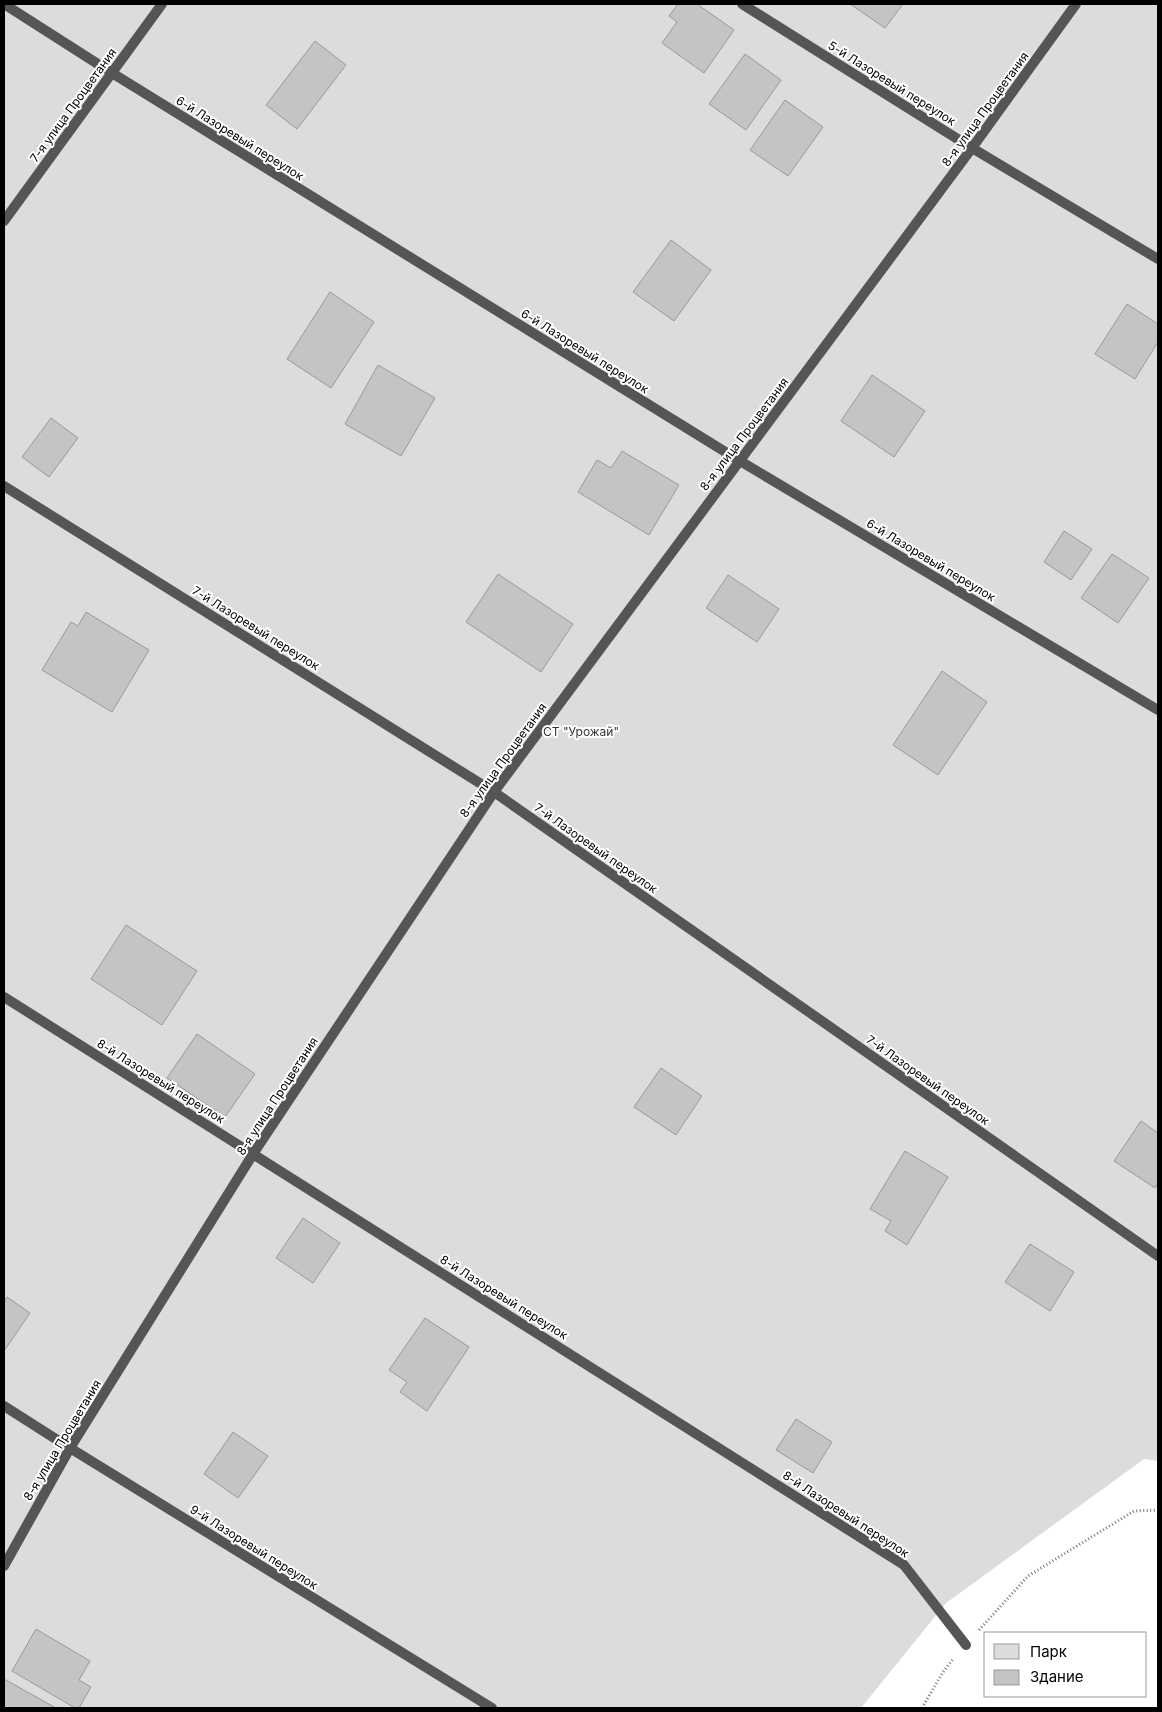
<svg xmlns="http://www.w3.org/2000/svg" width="1162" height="1712" viewBox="0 0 1162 1712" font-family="Inter,sans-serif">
<rect width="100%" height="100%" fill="#fff"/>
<!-- green -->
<path fill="#dcdcdc" d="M4 4H1158V1461L1144 1459 946 1603 861 1708H4Z"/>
<!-- building -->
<path fill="#c4c4c4" stroke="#999" d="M678 4H697L734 30 704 73 662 43 677 22 669 16Z
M850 4H903L885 28Z
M315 41 346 65 297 129 266 105Z
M745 54 781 80 746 130 709 104Z
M785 100 823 127 788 176 750 150Z
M671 240 711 270 674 321 633 292Z
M330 292 374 322 331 388 287 359Z
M1127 304 1158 324V342L1135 379 1095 354Z
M378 365 435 398 401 456 345 424Z
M872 375 925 411 894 457 841 421Z
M51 418 78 438 49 477 22 457Z
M622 451 679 485 649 535 578 492 597 460 611 468Z
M1064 531 1092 549 1071 580 1044 562Z
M1112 554 1149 578 1118 623 1081 598Z
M498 574 573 624 541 672 466 622Z
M728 575 779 609 757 642 706 608Z
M86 612 149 650 112 712 42 670 71 622 78 626Z
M942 671 987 702 938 775 893 745Z
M126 925 197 971 162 1025 91 979Z
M197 1034 255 1074 225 1117 167 1078Z
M661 1068 702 1096 676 1135 634 1107Z
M1141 1121 1158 1133V1183L1155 1188 1114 1161Z
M905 1151 948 1177 907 1245 885 1231 891 1221 870 1209Z
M303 1218 340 1243 313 1283 276 1258Z
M1030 1244 1074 1272 1050 1311 1005 1282Z
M7 1297 30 1313 4 1351V1302Z
M425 1318 469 1347 427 1411 400 1392 407 1382 389 1370Z
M796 1419 832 1442 813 1473 776 1450Z
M233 1432 268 1456 238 1498 204 1474Z
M36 1629 90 1661 79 1680 91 1687 79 1708H75L12 1671Z
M4 1679 56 1708H4Z"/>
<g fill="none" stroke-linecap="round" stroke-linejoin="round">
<!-- path -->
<path stroke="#777" stroke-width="3" stroke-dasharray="1 2.5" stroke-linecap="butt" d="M979 1630 1028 1576 1134 1511 1158 1510
M922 1708 943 1672 953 1659"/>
<!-- service -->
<path stroke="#555" stroke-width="10" d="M4 4 112 73 740 461 1158 710
M742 4 972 148 1158 259
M4 221 162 4
M4 486 494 792 1158 1256
M4 997 904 1565 966 1645
M4 1406 70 1448 492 1708
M4 1566 70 1448 253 1154 494 792 972 148 1076 4"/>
</g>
<g text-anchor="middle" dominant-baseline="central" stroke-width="4" stroke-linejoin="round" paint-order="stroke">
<!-- street labels -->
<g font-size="12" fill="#000" stroke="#fff">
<text transform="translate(892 83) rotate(32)">5-й Лазоревый переулок</text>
<text transform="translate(73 105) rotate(-54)">7-я улица Процветания</text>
<text transform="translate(985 109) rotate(-54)">8-я улица Процветания</text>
<text transform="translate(240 138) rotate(32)">6-й Лазоревый переулок</text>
<text transform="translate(585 351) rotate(32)">6-й Лазоревый переулок</text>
<text transform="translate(744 434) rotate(-53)">8-я улица Процветания</text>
<text transform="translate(931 560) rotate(31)">6-й Лазоревый переулок</text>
<text transform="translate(256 628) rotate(32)">7-й Лазоревый переулок</text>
<text transform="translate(503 760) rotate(-54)">8-я улица Процветания</text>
<text transform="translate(596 848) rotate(35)">7-й Лазоревый переулок</text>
<text transform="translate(928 1080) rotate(35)">7-й Лазоревый переулок</text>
<text transform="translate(161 1081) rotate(32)">8-й Лазоревый переулок</text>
<text transform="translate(277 1096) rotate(-57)">8-я улица Процветания</text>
<text transform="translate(504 1297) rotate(32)">8-й Лазоревый переулок</text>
<text transform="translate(62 1440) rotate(-59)">8-я улица Процветания</text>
<text transform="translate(846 1514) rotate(33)">8-й Лазоревый переулок</text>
<text transform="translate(254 1547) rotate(32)">9-й Лазоревый переулок</text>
</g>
<!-- park labels -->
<g font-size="12" fill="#333" stroke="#fff">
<text x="581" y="731">СТ "Урожай"</text>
</g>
</g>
<!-- border -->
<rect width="1162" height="1712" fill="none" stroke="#000000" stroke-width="10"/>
<!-- legend -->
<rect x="984" y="1632" width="162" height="65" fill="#ffffff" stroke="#999999"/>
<rect x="994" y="1644" width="25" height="15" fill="#dcdcdc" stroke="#999999"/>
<text x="1030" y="1657" font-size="15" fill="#000000">Парк</text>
<rect x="994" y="1670" width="25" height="15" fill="#c4c4c4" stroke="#999999"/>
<text x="1030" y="1682" font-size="15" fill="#000000">Здание</text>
</svg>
